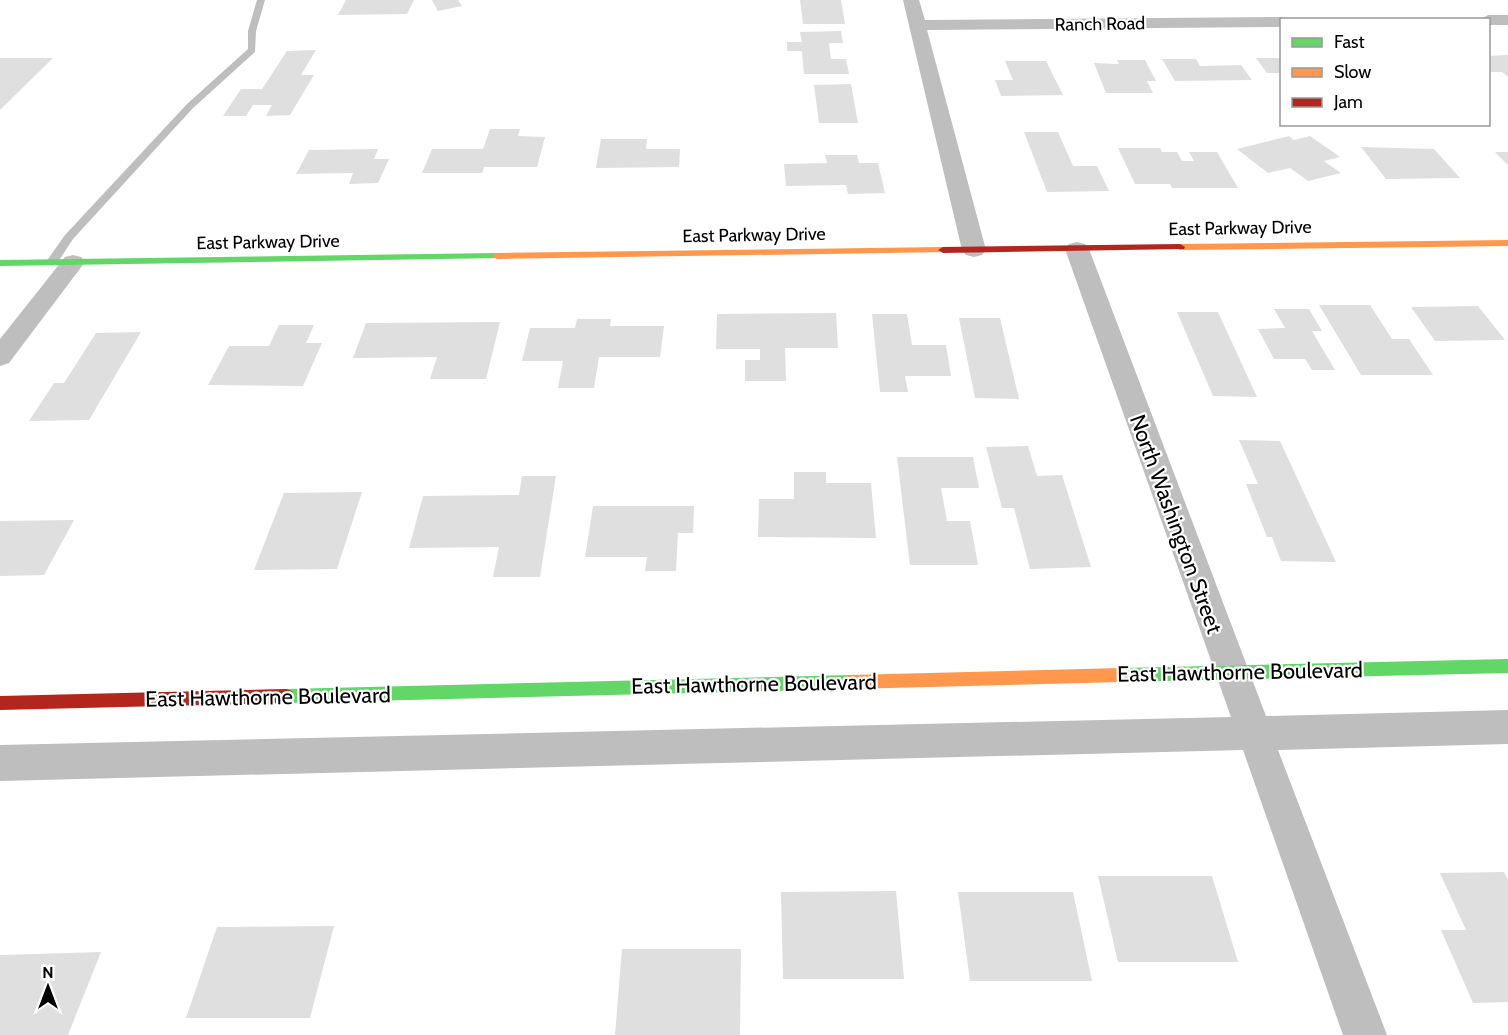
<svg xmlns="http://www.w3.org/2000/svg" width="1508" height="1035" viewBox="0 0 1508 1035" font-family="Cabin,sans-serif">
<rect width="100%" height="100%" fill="#fff"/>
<!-- building -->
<path fill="#dfdfdf" d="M346 0H414L407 14 338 15Z
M432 0H458L462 6 438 11Z
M800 0H841L845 24H803Z
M841 31 843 43H829L831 59H846L849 74H804L802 51H787V42H802L800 32Z
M316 50 301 75H314L290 115 266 116 272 105H253L246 116H223L241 89H262L287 51Z
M1508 55V77L1502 72H1488V56Z
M0 58H53L0 110Z
M1256 58H1282V73H1267Z
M1162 59H1196L1200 66 1241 65 1252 80 1175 81Z
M1117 60H1145L1156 81H1147L1153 93H1106L1094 63 1119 64Z
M1005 61H1046L1063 95 1001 96 995 80H1013Z
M851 84 858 123H819L814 85Z
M490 129H520L518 136 545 137 537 167H484L482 173H422L432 149H483Z
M1024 132H1058L1073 166H1097L1109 191 1047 192Z
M1289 136 1294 140 1310 136 1340 157 1324 161 1341 173 1308 181 1290 168 1268 173 1237 149Z
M601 139H647L646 149H680L679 167 596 168Z
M1361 147 1434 149 1460 178 1386 179Z
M1118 148H1160L1162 152H1177L1182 161H1194L1189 152H1217L1238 188H1172L1170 184H1135Z
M378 149 374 159H389L378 183 349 184 353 173 296 174 309 150Z
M1495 152H1508V165Z
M825 155H857L859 163H878L885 193 848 194 846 185 786 186 784 164 827 163Z
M1319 305H1370L1392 339H1409L1433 375H1361Z
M1478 306 1505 340 1435 341 1411 307Z
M1274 309H1309L1322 331H1312L1335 370H1312L1305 359H1274L1258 329 1285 328Z
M1177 312H1218L1257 397 1213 396Z
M836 313 838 348H785L786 381H745V360H760V349H716L717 314Z
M872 314H907L912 345H946L951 376H905L908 392H880Z
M959 318H1000L1019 399 975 398Z
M577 319H611L610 326H664L660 357H599L594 388H558L563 361H522L530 328H575Z
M500 322 486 379H430L437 357 353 358 366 323Z
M279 325H314L306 343H322L303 386 208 385 229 346H269Z
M141 332 89 420 29 421 54 383H64L96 333Z
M1239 440 1280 441 1336 562 1281 561 1272 537H1267L1246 484H1258Z
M1028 446 1037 476 1062 475 1091 567 1030 569 1014 508H1002L986 447Z
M897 457H973L979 488H941L947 521H970L978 565H910Z
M794 472H826V483H871L876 538 758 537 759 499H794Z
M522 476H556L540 577H493L499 547 409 548 423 496 519 495Z
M362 492 337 569 254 570 284 493Z
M593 506H694L693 533H678L676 571H645L647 557H585Z
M74 520 44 575 0 576V521Z
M1504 872 1508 880V1002L1473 1003 1441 930H1466L1440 873Z
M1098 876H1212L1238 962H1118Z
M896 891 904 979H783L781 892Z
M958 892H1073L1092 981H970Z
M334 926 310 1018H186L217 927Z
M622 949H741L740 1035H615Z
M101 952 68 1035H0V955Z"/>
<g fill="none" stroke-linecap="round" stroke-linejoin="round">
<!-- lane -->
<path fill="#bebebe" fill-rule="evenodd" d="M257 0H265L256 31 255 52 193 108 73 239 56 265H48L46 262 65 235 187 104 248 49V31Z"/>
<!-- street -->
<path fill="#bebebe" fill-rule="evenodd" d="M903 0H919L925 20 1282 17 1289 20H1282V27L927 30 986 250 982 255 974 257 966 255 962 250Z
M1488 15H1508V25H1488V20H1480Z
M1077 242 1085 244 1089 249 1266 716 1508 710V744L1278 750 1387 1035H1343L1243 750 0 781V745L1231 717 1065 249 1069 244Z
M73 255 81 257 85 262 9 363 0 366V339L65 257Z"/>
<!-- fast -->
<path fill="#63d668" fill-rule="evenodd" d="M497 253 501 254V258L0 266V260Z
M1508 659V673L1121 682 1116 680 1113 675 1116 670 1121 668Z
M850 675 855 677 858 682 855 687 850 689 286 703 280 701 278 696 280 691 286 689Z"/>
<!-- slow -->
<path fill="#ff974d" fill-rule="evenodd" d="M1508 240V246L1180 250 1175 247 1180 244Z
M943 247 948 250 947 252 497 259 492 256 497 253Z
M1121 668 1126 670 1129 675 1126 680 1121 682 850 689 845 687 842 682 845 677 850 675Z"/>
<!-- jam -->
<path fill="#b3261e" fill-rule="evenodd" d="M1180 244 1185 247 1184 249 943 253 938 250 943 247Z
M286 689 292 691 294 696 292 701 286 703 0 710V696Z"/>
</g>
<g text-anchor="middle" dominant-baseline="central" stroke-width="4.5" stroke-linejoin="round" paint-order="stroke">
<!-- far-street labels -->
<g font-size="18" fill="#000" stroke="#fff">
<text transform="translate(1100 24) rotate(-1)">Ranch Road</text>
<text transform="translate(1240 228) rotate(-1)">East Parkway Drive</text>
<text transform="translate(754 235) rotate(-1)">East Parkway Drive</text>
<text transform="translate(268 242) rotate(-1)">East Parkway Drive</text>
</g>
<!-- street labels -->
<g font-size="22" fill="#000" stroke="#fff">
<text transform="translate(1176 524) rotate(70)">North Washington Street</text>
<text transform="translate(1240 672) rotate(-1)">East Hawthorne Boulevard</text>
<text transform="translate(754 684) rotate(-1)">East Hawthorne Boulevard</text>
<text transform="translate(268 697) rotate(-1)">East Hawthorne Boulevard</text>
</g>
</g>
<!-- legend -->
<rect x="1280" y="18" width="210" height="108" fill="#ffffff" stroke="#999999" stroke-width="1.5"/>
<rect x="1292" y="38" width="30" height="9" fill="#63d668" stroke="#999999" stroke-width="1.5"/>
<text x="1334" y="48" font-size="18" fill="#000000">Fast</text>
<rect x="1292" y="68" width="30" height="9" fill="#ff974d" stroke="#999999" stroke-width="1.5"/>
<text x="1334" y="78" font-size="18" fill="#000000">Slow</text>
<rect x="1292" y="98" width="30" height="9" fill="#b3261e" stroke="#999999" stroke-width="1.5"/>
<text x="1334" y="108" font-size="18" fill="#000000">Jam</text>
<!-- north arrow -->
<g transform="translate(48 987)" stroke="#ffffff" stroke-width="4.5" paint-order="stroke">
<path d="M0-4.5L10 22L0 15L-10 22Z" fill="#000000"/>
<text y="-9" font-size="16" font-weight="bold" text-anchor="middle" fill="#000000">N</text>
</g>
</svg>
